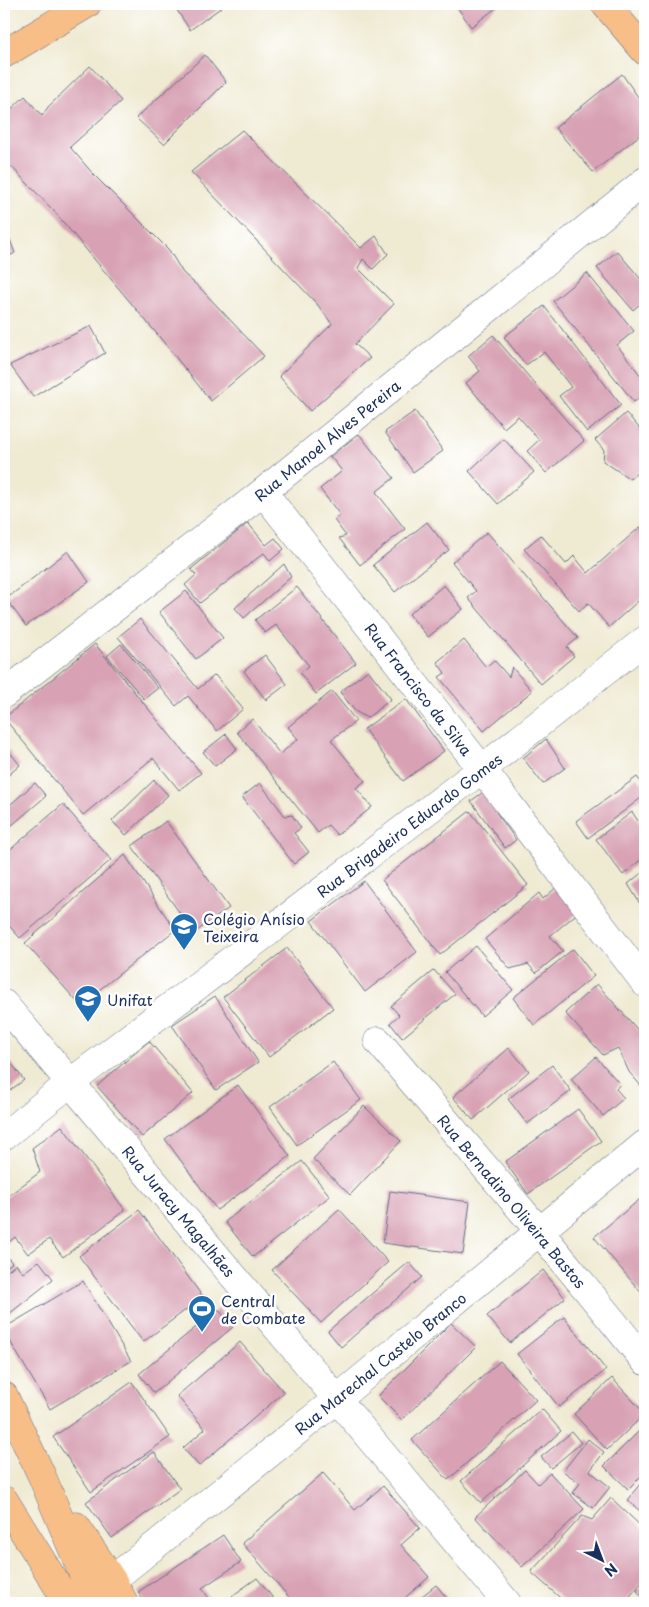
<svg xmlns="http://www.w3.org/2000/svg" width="649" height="1607" viewBox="0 0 649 1607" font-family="'Playpen Sans',sans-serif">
<rect width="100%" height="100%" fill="#fff"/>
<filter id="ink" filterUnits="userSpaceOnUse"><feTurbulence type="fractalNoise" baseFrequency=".02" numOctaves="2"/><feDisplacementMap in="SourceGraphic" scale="10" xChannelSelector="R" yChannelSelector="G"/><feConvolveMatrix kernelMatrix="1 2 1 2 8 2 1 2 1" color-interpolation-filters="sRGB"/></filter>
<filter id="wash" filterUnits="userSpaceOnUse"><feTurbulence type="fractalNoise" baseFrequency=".0096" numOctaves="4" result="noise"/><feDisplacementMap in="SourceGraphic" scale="20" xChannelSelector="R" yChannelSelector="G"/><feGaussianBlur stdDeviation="1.12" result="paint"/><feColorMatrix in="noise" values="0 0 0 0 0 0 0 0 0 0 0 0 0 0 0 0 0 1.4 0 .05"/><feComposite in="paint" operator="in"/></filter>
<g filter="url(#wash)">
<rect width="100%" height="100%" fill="#efead2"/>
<g id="blocks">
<!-- building -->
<path fill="#d8a2b4" d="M173 4H226L190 30Z
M455 4H501L471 27Z
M205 55 226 82 164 144 136 118Z
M90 66 121 101 70 147 94 175 169 250 183 273 202 290 264 356 211 401 157 334 53 210 4 159V116L25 96 42 116 48 107Z
M622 74 645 107V131L593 172 555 128Z
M242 130 361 248 376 236 388 254 373 269 363 259 358 268 394 304 355 344 370 358 310 411 279 376 332 324 317 304 191 172Z
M6 229 15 253 4 259V230Z
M617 251 645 284V300L633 310 597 268Z
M587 273 634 331 617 345 645 381V393L634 402 553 301Z
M544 306 621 405 587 432 559 396 571 387 544 352 526 365 504 337Z
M91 326 105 353 33 397 10 365Z
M493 335 584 441 546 473 527 451 539 440 518 416 504 428 466 383 480 371 468 356Z
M415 411 443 451 413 472 385 432Z
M626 413 641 430 645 426V466L630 479 603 461 604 450 595 440Z
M359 434 394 478 376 492 405 529 360 565 339 538 346 536 334 520 340 515 320 489 342 471 330 456Z
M504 439 534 472 498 504 469 471Z
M427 522 449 550 395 592 373 565Z
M248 523 266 545 275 538 284 549 270 561 264 553 200 603 185 585 196 575 191 569Z
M640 527 645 534V595L609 627 588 603 579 611 524 549 541 535 566 564 574 556 588 573Z
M487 532 578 638 567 647 574 656 541 684 468 598 476 591 452 562Z
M68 551 89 582 26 626 6 599Z
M284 564 291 577 244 618 235 608Z
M444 585 463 609 428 637 409 614Z
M297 587 356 663 316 694 300 673 309 666 276 625 265 633 255 620Z
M186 591 223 638 196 659 159 612Z
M140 619 198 689 215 675 243 709 217 731 188 696 176 706 118 637Z
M464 640 486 667 494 660 509 677 512 667 532 691 484 731 439 677 445 673 437 662Z
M95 644 201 773 179 790 153 758 83 815 4 718Z
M121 644 158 688 144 699 107 656Z
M265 655 287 684 266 700 244 671Z
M368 670 391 699 367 718 355 711 340 692Z
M332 691 356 721 331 740 365 781 356 788 372 807 337 835 328 825 318 833 237 732 252 719 280 754 298 739 288 727Z
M406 699 444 751 403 781 364 729Z
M226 734 237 749 215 766 203 752Z
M546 739 565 768 543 784 523 758Z
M4 745 20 765 4 779Z
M637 777 645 787V795L588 838 576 821Z
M154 780 168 795 126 835 112 821Z
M35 783 46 796 4 832V810Z
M260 783 285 816 292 815 301 828 294 833 309 852 294 864 242 797Z
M486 790 500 809 496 812 516 840 505 848 471 801Z
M63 804 111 860 20 938 4 920V855Z
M470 811 528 885 440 955 382 880Z
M632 812 645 831V856L623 875 596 839Z
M166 821 229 908 194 933 132 846Z
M125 855 175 930 80 1005 25 943Z
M645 870V904L642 907 628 884Z
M364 881 417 952 365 992 311 921Z
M559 885 580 911 550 936 563 951 536 973 528 964 510 969 485 939 539 893 543 899Z
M476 946 513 990 482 1016 445 972Z
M287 948 333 1008 269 1057 223 997Z
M573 949 594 976 534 1025 513 998Z
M434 970 455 994 402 1038 390 1023 399 1015 391 1006Z
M597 984 645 1038V1087L643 1088 629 1072 618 1048 603 1055 565 1013Z
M215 996 258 1062 216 1090 172 1025Z
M149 1041 193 1093 142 1137 97 1086Z
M509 1048 529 1071 473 1120 453 1097Z
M4 1053 24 1080 4 1095Z
M596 1057 620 1084 616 1089 624 1098 603 1116 571 1079Z
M333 1062 361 1100 297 1145 270 1107Z
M552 1065 571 1091 527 1124 508 1099Z
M238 1085 290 1156 217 1210 165 1139Z
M364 1106 401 1141 350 1195 313 1159Z
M578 1109 601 1141 528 1194 505 1162Z
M62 1126 125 1210 63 1257 49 1239 28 1254 15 1237 4 1246V1199L40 1172 32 1148Z
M302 1161 330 1196 253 1257 225 1222Z
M390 1191 470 1202 463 1254 383 1243Z
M645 1195V1297L594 1237Z
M339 1209 388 1262 321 1323 272 1270Z
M139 1210 203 1297 143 1342 79 1256Z
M4 1252 12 1263 4 1269Z
M39 1261 53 1279 4 1318V1274L16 1264 23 1273Z
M409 1262 422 1277 341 1347 328 1331Z
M543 1270 565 1298 510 1343 487 1316Z
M83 1281 131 1361 50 1409 4 1331V1328Z
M218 1309 233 1327 154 1393 139 1374Z
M564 1317 606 1370 559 1407 517 1354Z
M451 1323 476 1347 402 1420 378 1396Z
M240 1342 284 1392 199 1466 183 1448 205 1429 177 1396Z
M500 1361 536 1400 448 1480 412 1440Z
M612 1378 645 1414 607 1450 574 1414Z
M132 1382 170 1437 91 1492 53 1437Z
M542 1409 561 1431 481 1503 461 1481Z
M645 1425V1478L642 1475 628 1489 604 1466Z
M572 1432 581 1443 551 1468 541 1457Z
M588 1439 604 1452 590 1471 610 1487 593 1508 573 1493 580 1483 563 1471Z
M154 1452 180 1489 112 1538 86 1502Z
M525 1470 538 1484 550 1473 584 1509 522 1567 475 1517Z
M323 1473 355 1510 383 1486 420 1528 401 1545 429 1577 399 1603H294L242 1543Z
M640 1484 645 1489V1515L627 1500Z
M611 1498 645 1530V1579L624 1603H566L531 1572 582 1516 592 1520Z
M223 1535 241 1562 202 1588 212 1603H145L138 1592Z
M257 1578 277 1603H238L232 1596Z
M645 1583V1600L637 1591Z
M436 1585 451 1603H413Z"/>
</g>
</g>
<g filter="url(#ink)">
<use href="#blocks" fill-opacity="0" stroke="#657087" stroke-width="1"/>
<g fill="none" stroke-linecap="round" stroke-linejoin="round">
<defs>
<path id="minor" d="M263 492 482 769 645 983
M4 694 263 492 645 181
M4 1004 337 1399 507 1603
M378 1041 540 1232 645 1361
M4 1136 70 1083 482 769 645 640
M112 1580 337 1399 645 1144"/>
<path id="major" d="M605 4 645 51
M4 1396 41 1474 95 1603
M4 1500 68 1603
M76 1526 112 1580 124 1603"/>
<path id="highway" d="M4 54 87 4"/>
</defs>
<!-- minor casing -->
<use href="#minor" stroke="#657087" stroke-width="29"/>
<!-- major casing -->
<use href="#major" stroke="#657087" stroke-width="29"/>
<!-- highway casing -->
<use href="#highway" stroke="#657087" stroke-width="29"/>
<!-- minor -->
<use href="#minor" stroke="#fff" stroke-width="28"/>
<!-- major -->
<use href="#major" stroke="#f7be88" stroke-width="28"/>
<!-- highway -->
<use href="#highway" stroke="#f7be88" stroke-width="28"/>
</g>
</g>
<!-- icons -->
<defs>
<symbol id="school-pin" viewBox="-11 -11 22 30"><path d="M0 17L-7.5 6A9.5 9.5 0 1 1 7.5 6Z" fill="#1f6fb2" stroke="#fff"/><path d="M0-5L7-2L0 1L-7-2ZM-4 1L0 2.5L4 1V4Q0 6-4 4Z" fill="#fff"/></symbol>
<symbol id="university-pin" viewBox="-11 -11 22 30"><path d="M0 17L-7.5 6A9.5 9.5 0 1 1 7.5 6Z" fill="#1f6fb2" stroke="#fff"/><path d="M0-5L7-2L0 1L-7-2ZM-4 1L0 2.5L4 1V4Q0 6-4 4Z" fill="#fff"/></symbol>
<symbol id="stadium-pin" viewBox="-11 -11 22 30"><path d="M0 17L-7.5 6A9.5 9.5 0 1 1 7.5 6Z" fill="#1f6fb2" stroke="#fff"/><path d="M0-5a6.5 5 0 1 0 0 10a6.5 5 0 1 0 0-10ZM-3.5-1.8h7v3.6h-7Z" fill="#fff"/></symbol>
</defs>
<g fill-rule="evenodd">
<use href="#school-pin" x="168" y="911" width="32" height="43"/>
<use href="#university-pin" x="72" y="983" width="32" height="43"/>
<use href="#stadium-pin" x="186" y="1293" width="32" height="43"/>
</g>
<g text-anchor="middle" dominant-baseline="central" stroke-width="5" stroke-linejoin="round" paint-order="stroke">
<!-- street labels -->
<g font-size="15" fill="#1b2f5e" stroke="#fff">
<text transform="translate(327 440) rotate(-39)">Rua Manoel Alves Pereira</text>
<text transform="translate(419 689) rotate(52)">Rua Francisco da Silva</text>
<text transform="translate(409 825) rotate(-37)">Rua Brigadeiro Eduardo Gomes</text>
<text transform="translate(512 1201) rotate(50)">Rua Bernadino Oliveira Bastos</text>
<text transform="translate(179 1211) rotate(50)">Rua Juracy Magalhães</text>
<text transform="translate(380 1363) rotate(-39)">Rua Marechal Castelo Branco</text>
</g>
<!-- poi labels -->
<g font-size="15" fill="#1b2f5e" stroke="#fff" text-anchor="start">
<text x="203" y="918">Colégio Anísio<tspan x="203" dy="17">Teixeira</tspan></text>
<text x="107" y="999">Unifat</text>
<text x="221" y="1300">Central<tspan x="221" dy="17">de Combate</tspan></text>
</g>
</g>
<!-- margin -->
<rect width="649" height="1607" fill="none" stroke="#fff" stroke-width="20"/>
<!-- north arrow -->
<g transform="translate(602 1560) rotate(138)" stroke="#ffffff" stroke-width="4" paint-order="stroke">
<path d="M0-4L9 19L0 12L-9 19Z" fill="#1b2f5e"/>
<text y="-8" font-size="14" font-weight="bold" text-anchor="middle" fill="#1b2f5e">N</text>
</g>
</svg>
